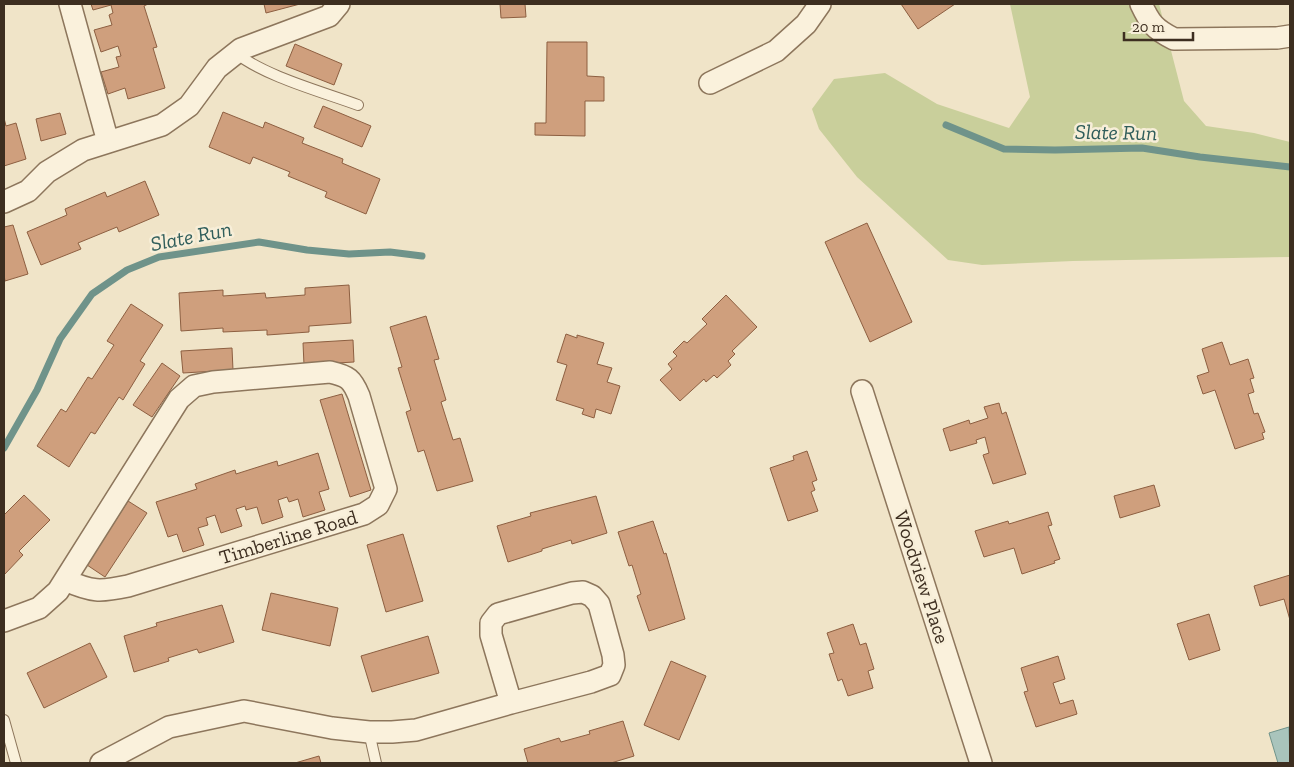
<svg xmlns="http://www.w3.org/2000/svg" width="1294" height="767" viewBox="0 0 1294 767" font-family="'Zilla Slab',serif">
<rect width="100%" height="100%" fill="#f0e4c8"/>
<!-- green -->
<path fill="#c9cf9b" d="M1010 4H1159L1184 101 1206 126 1254 133 1290 142V257L1073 261 982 265 948 260 857 177 819 129 812 109 834 79 885 73 937 104 1009 128 1030 97Z"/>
<!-- water -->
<path fill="#a9c4bc" stroke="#6f938a" d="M1289 727 1290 763H1278L1269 733Z"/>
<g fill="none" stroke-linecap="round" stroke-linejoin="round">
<!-- stream -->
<path stroke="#6f938a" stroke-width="7" d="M946 125 1004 149 1055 150 1142 148 1200 157 1290 167
M4 448 37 390 60 339 92 294 127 270 159 257 259 242 307 250 349 254 390 252 422 256"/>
</g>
<!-- building -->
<path fill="#cf9f7d" stroke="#8d5f41" d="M91 4H148L144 6 157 47 153 48 165 88 128 99 125 88 108 94 101 72 119 67 116 57 121 56 118 46 101 52 94 30 112 25 109 15 113 13 111 5 93 10Z
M264 4H300L266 13Z
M500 4H525L526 17 501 18Z
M901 4H955L918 29Z
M547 42H587V76L604 77V101H585V136L535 135V123H546Z
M295 44 342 64 334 85 286 66Z
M323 106 371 126 362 147 314 127Z
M223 112 263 128 265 122 304 138 302 143 343 159 342 163 380 179 366 214 325 197 327 192 288 176 290 172 253 157 250 164 209 147Z
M60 113 66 134 41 141 36 119Z
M4 118 6 126 16 123 26 159 4 166Z
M145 181 159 215 119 232 117 227 78 243 81 249 41 265 27 232 67 215 65 209 105 192 107 197Z
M867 223 912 322 870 342 825 242Z
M13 225 28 274 5 281 4 275V227Z
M349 285 351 323 309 326V332L267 335V330L223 332V328L181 331 179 293 223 290V296L265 293 266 298 305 295V288Z
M726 295 757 327 732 351 735 354 728 361 731 365 717 378 714 375 706 382 704 379 680 401 660 380 672 369 668 364 677 356 673 352 684 341 687 343 707 324 702 319Z
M131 304 163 325 140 361 145 364 123 400 119 397 95 434 91 432 69 467 37 446 61 409 66 412 88 377 92 379 114 345 107 341Z
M426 316 439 359 434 360 446 400 441 402 453 440 460 438 473 481 437 491 424 450 418 452 406 412 411 410 398 368 402 367 390 327Z
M566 334 577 338V335L604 343 597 364 612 368 607 382 620 386 611 414 596 409 594 418 582 414 584 409 556 400 567 365 557 362Z
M353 340 354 362 304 365 303 343Z
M1222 342 1230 365 1248 359 1254 378 1250 379 1254 392 1248 394 1254 414 1258 413 1265 432 1262 433 1264 439 1235 449 1215 390 1203 394 1197 376 1209 372 1202 349Z
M232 348 233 370 183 373 181 351Z
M162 363 180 376 152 417 133 405Z
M342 394 371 490 350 497 320 400Z
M999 403 1002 414 1006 412 1026 474 993 484 983 455 989 453 985 437 976 440 977 443 950 451 943 429 969 420 970 424 988 418 984 407Z
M807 451 817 480 812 482 815 490 811 492 818 511 788 521 770 468 794 460 793 456Z
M318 453 329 489 319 492 325 510 303 517 298 499 289 502 287 497 278 500 283 517 262 524 257 507 246 510 245 506 236 509 242 526 221 533 215 515 206 518 208 525 198 528 204 545 183 552 177 534 168 537 156 502 197 489 195 484 235 470 236 474 277 461 278 466Z
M1154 485 1160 506 1120 518 1114 496Z
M24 495 50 520 19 551 23 555 4 575V515Z
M596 496 607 533 572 544 571 540 542 549V551L508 562 497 526 531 516 530 513Z
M128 501 147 513 105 577 87 565Z
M1048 512 1052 525 1048 526 1060 559 1054 561 1055 563 1022 574 1014 548 984 557 975 531 1008 521 1009 524Z
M653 521 664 554 666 553 685 619 649 631 637 596 641 594 632 565 629 566 618 532Z
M403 534 423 601 386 612 367 545Z
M1290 575V620L1284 599 1260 606 1254 586Z
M271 593 338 608 330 646 262 630Z
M222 605 234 642 199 653 197 649 168 658 169 661 134 672 124 636 157 626 156 623Z
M1209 614 1220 650 1189 660 1177 624Z
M853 624 860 645 866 643 874 669 868 671 873 688 848 696 842 679 838 681 829 654 834 653 827 633Z
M428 636 439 673 372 692 361 656Z
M90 643 107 677 44 708 27 673Z
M1058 656 1065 679 1053 683 1060 704 1073 700 1077 714 1036 727 1024 692 1028 691 1021 668Z
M671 661 706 676 679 740 644 725Z
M623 721 634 756 611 763H528L524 749 559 738 561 742 590 734 589 731Z
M319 756 321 763H295Z"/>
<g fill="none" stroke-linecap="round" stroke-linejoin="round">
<defs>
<path id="service" d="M236 53C264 76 323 92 358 105
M4 720 16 763
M369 732 376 763"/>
<path id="minor" d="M70 4 108 142
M1141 4C1150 23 1154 29 1174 39L1277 38 1290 36
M710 83 776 51 806 24 820 4
M4 202 28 191 47 172 83 150 162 125 189 106 217 68 241 49 329 16 339 4
M862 391 981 763
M583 592 592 596 599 604 613 655 614 665 610 675 591 682 511 703 491 635V623L498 614 572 593Z
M4 621 39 608 58 591 179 399 194 386 213 382 330 372C348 376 352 379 359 396L386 489 378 505 364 514 128 586C100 592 92 592 65 580
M101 763 169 727 244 711 332 728 369 732H392L416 730 511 703"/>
</defs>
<!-- service casing -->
<use href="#service" stroke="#8d765c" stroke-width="12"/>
<!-- minor casing -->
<use href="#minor" stroke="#8d765c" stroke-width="24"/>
<!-- service -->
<use href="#service" stroke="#faf1dc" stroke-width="10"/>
<!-- minor -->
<use href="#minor" stroke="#faf1dc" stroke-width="21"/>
</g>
<g text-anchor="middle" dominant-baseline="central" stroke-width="5" stroke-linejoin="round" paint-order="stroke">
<!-- street labels -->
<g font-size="20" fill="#3d2e20" stroke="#f7eed8">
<text transform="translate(288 537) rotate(-17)">Timberline Road</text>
<text transform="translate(922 577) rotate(72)">Woodview Place</text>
</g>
<!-- water labels -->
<g font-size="21" font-style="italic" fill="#2f5d5a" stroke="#f7eed8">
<text transform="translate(1116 132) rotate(1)">Slate Run</text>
<text transform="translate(191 236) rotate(-11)">Slate Run</text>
</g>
</g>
<!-- border -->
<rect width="1294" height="767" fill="none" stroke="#3d2e20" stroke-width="10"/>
<!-- scale -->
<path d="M1124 32v8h69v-8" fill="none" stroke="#3d2e20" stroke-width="2.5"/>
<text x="1132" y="32" font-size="15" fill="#3d2e20" stroke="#f7eed8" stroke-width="4" paint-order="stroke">20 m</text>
</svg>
